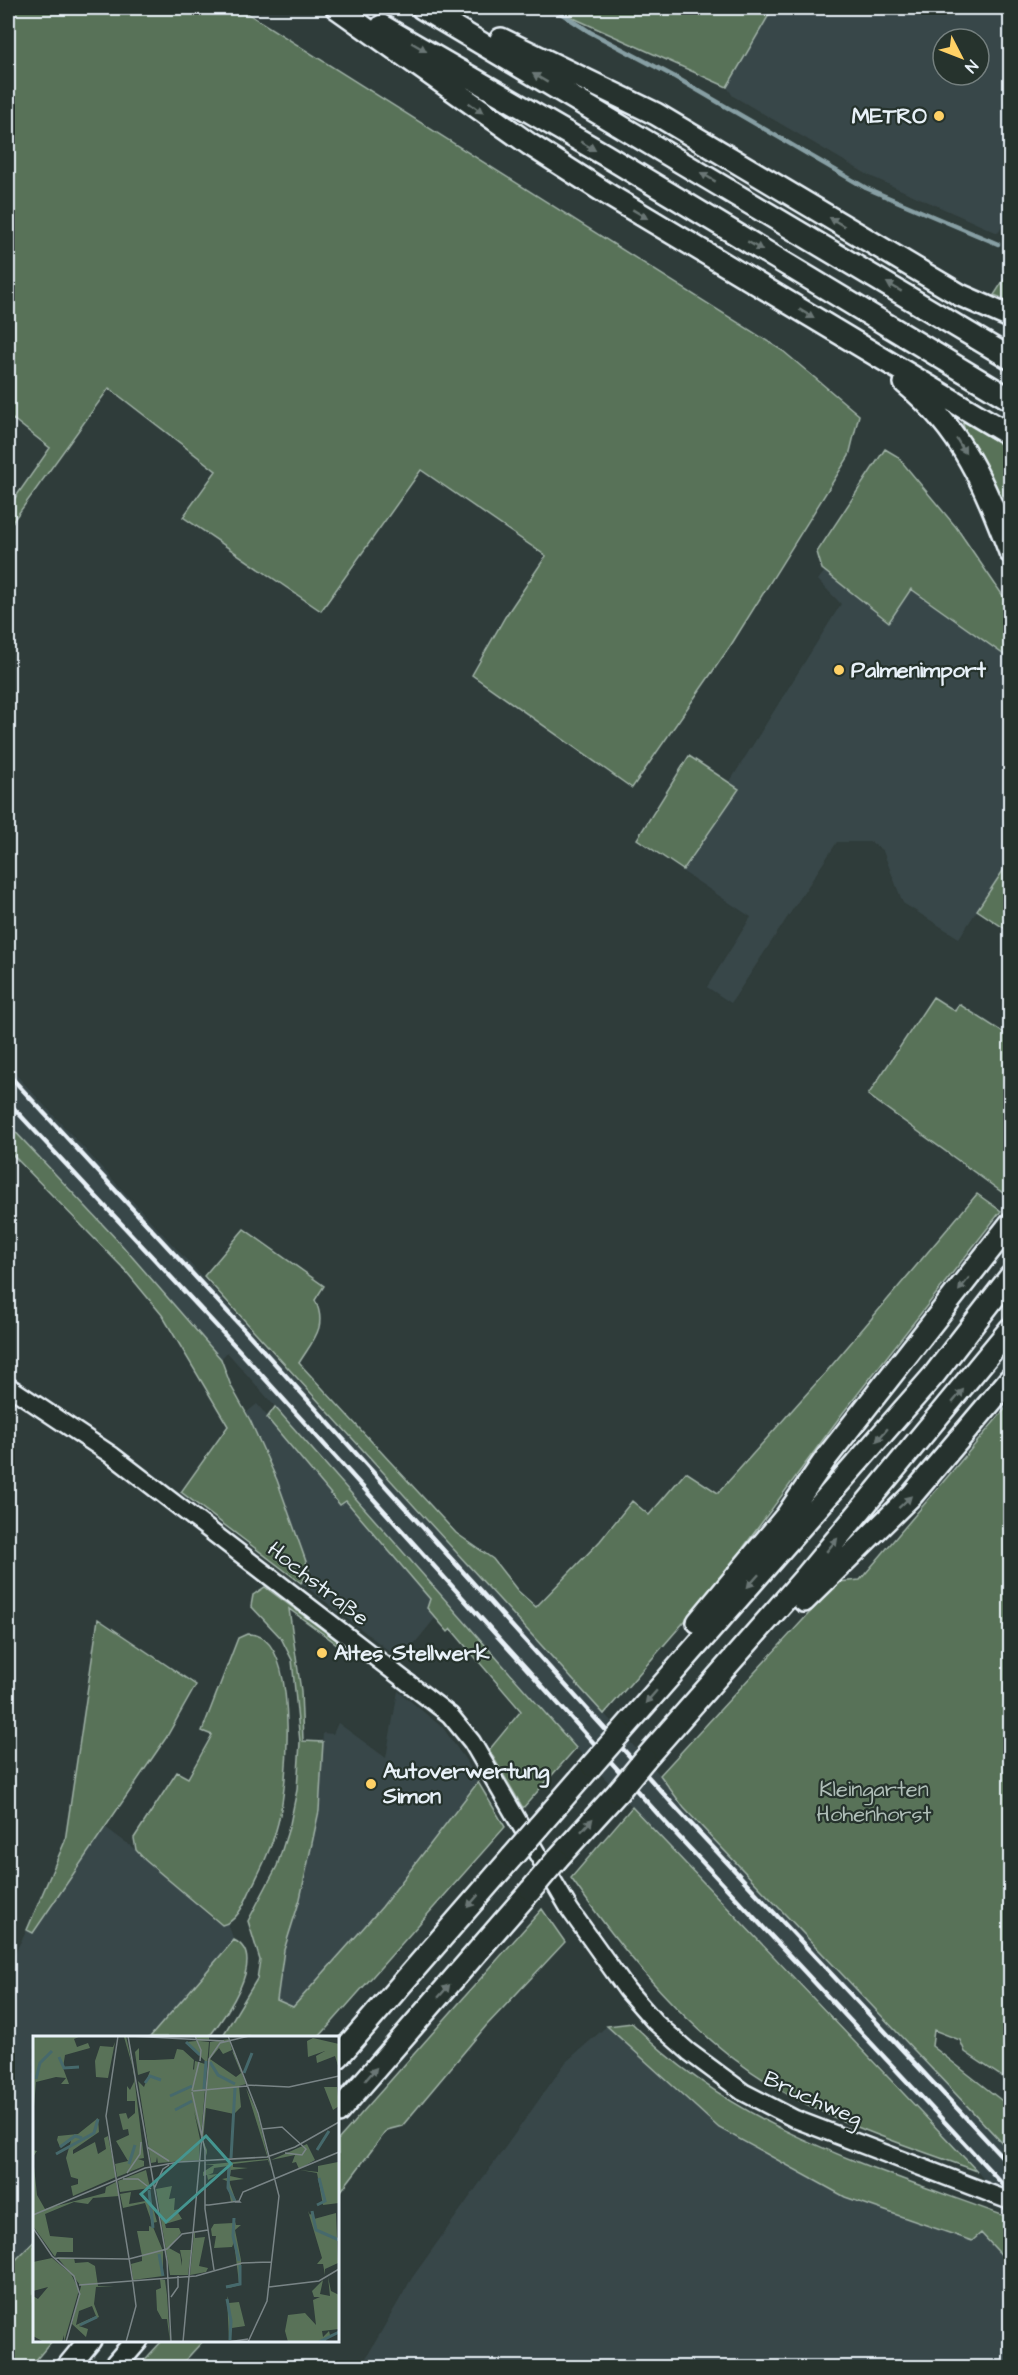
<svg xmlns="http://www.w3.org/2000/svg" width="1018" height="2375" viewBox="0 0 1018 2375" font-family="'Architects Daughter',sans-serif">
<rect width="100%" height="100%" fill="#2f3c3a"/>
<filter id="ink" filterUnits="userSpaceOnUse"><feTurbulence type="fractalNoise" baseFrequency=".0167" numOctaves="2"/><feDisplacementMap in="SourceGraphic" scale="12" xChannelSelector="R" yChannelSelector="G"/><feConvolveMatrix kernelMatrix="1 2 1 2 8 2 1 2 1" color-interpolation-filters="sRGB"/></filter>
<g filter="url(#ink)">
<!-- built -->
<path fill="#394749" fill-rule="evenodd" d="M773 8H1010V215L998 233 870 176 733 96 727 87ZM943 39H979V75H943Z
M825 571 888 622 910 589 1010 659V860L959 938 903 903 883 851 871 842H837L731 1003 707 987 751 917 682 871 739 789 729 783 841 604 818 580Z
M8 1066 621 1732 660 1775 684 1808 1010 2151V2212L977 2171 877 2063 576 1748 227 1352 221 1359 120 1243 8 1124Z
M257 1404 340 1504 345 1500 430 1599 427 1608 436 1617 401 1660 301 1583 309 1570 277 1480 246 1413Z
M398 1691 443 1728 469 1765 478 1782 382 1907 293 2007 277 2000 284 1950 300 1899 319 1811 323 1733 333 1734 338 1723 386 1758Z
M105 1827 136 1850 210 1917 222 1925 228 1924 234 1940 150 2037 34 2038V2241L11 2265 8 2263V1966L27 1930 33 1932Z
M607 2026 719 2128 981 2233 1010 2264V2367L375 2368 365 2360 412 2278 566 2062Z"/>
<!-- green -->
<path fill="#597258" stroke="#a0b2a8" stroke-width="1.5" d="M8 8H239L783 351 859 415 849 456 731 645 632 788 472 675 505 617 546 556 421 470 321 611 183 517 216 471 109 388 8 528V508L50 448 13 419 8 426V74L11 69 8 66Z
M551 8H773L727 87Z
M1010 270V301L994 295Z
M962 421 1010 449V524L990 474 965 431Z
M885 449 897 456 956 527 1010 606V659L911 589 889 622 822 569 817 552Z
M689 756 739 789 683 870 637 839Z
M1010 860V932L977 910Z
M933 997 955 1011 959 1004 1010 1037V1198L868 1095Z
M8 1124 120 1243 221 1359 231 1386 250 1420 277 1480 309 1570 301 1583 181 1492 228 1426 162 1315 124 1269 8 1150Z
M977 1194 1001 1211 842 1414 743 1548 744 1553 604 1714 204 1276 244 1229 324 1286 315 1300C328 1327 313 1340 299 1363L456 1533 493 1559 518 1591 536 1607 600 1541 632 1501 649 1515 686 1472 718 1493 827 1371Z
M1010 1403V2082L965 2052 960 2040 934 2030 932 2046 1010 2107V2151L684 1808 660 1775 838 1582 860 1580Z
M275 1407 576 1748 523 1808 489 1750 521 1711 451 1629 448 1632 427 1608 430 1599 346 1501 340 1505 267 1418Z
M265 1587 343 1645 341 1647 289 1609 301 1691 303 1741 323 1742 319 1811 300 1899 284 1950 277 2000 293 2007 382 1907 478 1782 505 1827 319 2037H222L257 1979 260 1960 248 1921 277 1866 290 1824 297 1790 300 1742 292 1660 281 1638 251 1606 253 1595Z
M98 1619 196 1685 166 1738 33 1933 27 1930 65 1841Z
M247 1634C253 1634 259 1635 264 1639 297 1665 288 1785 278 1823 272 1847 261 1869 250 1891 244 1904 237 1922 222 1925L145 1860 136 1850 134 1838 177 1772 188 1778 212 1735 202 1731 238 1638Z
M632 1807 977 2171C908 2146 834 2123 772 2085 690 2035 626 1956 571 1878Z
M542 1909 565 1942 486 2026 402 2126 387 2130 338 2195V2140Z
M234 1940C269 1957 223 2019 209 2037H150Z
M632 2023C738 2131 873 2167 1010 2218V2264L981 2233 972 2241 845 2197 719 2128 607 2026Z
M34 2241V2340L52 2341 30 2367H8V2263L11 2265Z
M162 2341V2340L203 2341 179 2367H138Z"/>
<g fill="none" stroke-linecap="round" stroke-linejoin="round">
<!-- stream -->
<path stroke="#879fa4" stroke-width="4.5" d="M553 8 590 32 675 77 866 188 998 244"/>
<defs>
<path id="secondary" d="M8 1386 113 1456 450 1715 472 1742 570 1910 627 1990 655 2022 689 2052 743 2092 795 2119 1010 2201"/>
<path id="highway" d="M337 8 529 144 612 197 1010 435
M422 8 1010 358
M382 26 605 155 1010 399
M501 39 656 114 960 295 1010 317
M905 383C963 431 984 484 1010 552
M804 1601 912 1495 1010 1379
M698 1622 787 1515 827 1457 1010 1224
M621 1732 934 1375 1010 1277
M645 1759 807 1575 1010 1329
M538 1827 592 1765
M557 1859 618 1792
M338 2057 512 1857
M338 2112 531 1890
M67 2368 90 2340
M113 2368 137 2340"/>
</defs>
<!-- secondary casing -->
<use href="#secondary" stroke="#e8f1f8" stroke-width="21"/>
<!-- highway casing -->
<use href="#highway" stroke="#e8f1f8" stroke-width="26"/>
<!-- secondary -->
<use href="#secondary" stroke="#26332d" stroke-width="16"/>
<!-- highway -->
<use href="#highway" stroke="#26332d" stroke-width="21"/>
<!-- rail -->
<path stroke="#e8f1f8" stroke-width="4.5" d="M8 1074 250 1336 679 1811 1010 2165
M8 1102 238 1349 666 1823 1010 2192"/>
<defs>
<path id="highway-bridge" d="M592 1765 621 1732
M618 1792 645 1759
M512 1857 538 1827
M531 1890 557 1859"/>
</defs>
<!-- highway-bridge casing -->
<use href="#highway-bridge" stroke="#e8f1f8" stroke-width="26" stroke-linecap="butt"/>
<!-- highway-bridge -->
<use href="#highway-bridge" stroke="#26332d" stroke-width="21"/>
</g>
<!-- one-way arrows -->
<defs><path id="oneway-solid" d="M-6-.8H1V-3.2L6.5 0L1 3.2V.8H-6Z" transform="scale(1.5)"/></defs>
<g fill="#6a7674">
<use href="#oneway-solid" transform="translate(419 47) rotate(30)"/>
<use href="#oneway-solid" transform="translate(540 78) rotate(-149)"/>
<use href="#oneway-solid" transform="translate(476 108) rotate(35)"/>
<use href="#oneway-solid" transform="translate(588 146) rotate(30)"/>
<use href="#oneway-solid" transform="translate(708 177) rotate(-149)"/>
<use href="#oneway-solid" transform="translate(640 214) rotate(31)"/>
<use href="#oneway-solid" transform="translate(837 222) rotate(-149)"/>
<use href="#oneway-solid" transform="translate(755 246) rotate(31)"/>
<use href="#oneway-solid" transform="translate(894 287) rotate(-149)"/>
<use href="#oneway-solid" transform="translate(807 314) rotate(31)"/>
<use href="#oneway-solid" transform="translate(961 446) rotate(58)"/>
<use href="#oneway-solid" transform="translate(964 1284) rotate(128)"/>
<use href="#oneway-solid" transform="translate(958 1396) rotate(-50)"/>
<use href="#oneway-solid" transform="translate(882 1435) rotate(131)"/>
<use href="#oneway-solid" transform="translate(905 1502) rotate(-43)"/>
<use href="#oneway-solid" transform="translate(832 1545) rotate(-50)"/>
<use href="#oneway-solid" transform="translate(753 1581) rotate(132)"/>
<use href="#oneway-solid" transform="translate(651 1697) rotate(131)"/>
<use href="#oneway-solid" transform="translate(587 1825) rotate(-48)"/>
<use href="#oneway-solid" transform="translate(473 1901) rotate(131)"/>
<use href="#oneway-solid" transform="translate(444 1991) rotate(-49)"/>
<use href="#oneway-solid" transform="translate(371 2074) rotate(-49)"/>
</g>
</g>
<!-- markers -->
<g fill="#ffd166" stroke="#26332d" stroke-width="2">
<circle cx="939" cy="116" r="6"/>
<circle cx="839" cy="670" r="6"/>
<circle cx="322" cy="1653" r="6"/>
<circle cx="371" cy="1784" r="6"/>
</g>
<g text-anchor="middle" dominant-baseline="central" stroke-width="4.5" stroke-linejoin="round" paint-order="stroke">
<!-- poi labels -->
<g font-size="22" font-weight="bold" fill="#e8f1f8" stroke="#26332d" text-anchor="start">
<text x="927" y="116" text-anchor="end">METRO</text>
<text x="851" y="670">Palmenimport</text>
<text x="334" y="1653">Altes Stellwerk</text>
<text x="383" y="1771">Autoverwertung<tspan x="383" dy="25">Simon</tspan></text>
</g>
<!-- street labels -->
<g font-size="22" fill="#e8f1f8" stroke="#26332d">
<text transform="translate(318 1584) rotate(38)">Hochstraße</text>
<text transform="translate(813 2099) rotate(24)">Bruchweg</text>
</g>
<!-- park labels -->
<g font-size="22" fill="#afbeb8" stroke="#26332d">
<text x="874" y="1789">Kleingarten<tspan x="874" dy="25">Hohenhorst</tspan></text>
</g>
</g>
<!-- overview -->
<g transform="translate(33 2036)">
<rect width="306" height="306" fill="#2f3c3a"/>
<path d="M0 0H48L41 3 44 11 55 7 57 12 32 19 30 32 36 48H28L33 42 23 41 3 46 0 83ZM93 0 100 32 111 122 105 123 111 125V130L84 141 82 128 95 125 83 105 96 99 95 93 90 94 86 78 93 77 95 83 102 77V65H94V50L97 54 101 46V36L91 1H85ZM163 0H176V5H167L176 6 168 101 161 75 167 103 166 124 125 127 124 121 123 126 118 127 105 45 111 51 117 35 105 39 102 16 106 12V24H121L141 23 144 13 150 14 161 24 160 33 161 34 162 25 172 28V25L153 6 163 5ZM280 2 306 8V33L302 20 284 27 283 20 292 15 275 21 274 5ZM196 3 199 14 190 18 186 12 177 23 203 41 208 37 199 15 201 17 213 48 206 50 208 71 201 78 173 72 170 104 174 114V120L169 104 177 6ZM82 6 75 42 63 41 62 25 67 10 80 11ZM291 51H304L306 70 300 74ZM213 52 224 76 238 133 235 124 200 128V131L215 132 198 134 197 140 211 143 196 145 203 165 198 166 194 145 189 143 194 142 195 130 181 132 180 137 175 139 185 138 175 144 174 139 170 140V136L181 129H170L235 123ZM65 82 66 96 40 114V118L62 106 65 118 73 113 71 102 75 100 83 141 40 160 38 150 45 148V143L38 141 33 122 38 105 27 111 24 104 25 100 45 98ZM274 108 282 124 266 133 263 126 259 127 262 119 238 124ZM0 114 4 115 0 121 4 159 12 173 72 157 73 151 83 146 86 160 60 162 55 168 41 166 12 178 17 200 40 202V216H24L22 221 0 190ZM305 126 306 167 290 169 284 137 267 134 285 136V130ZM113 134 117 152 87 156 85 145ZM139 150 136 163 142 162 141 174 148 173 144 175 149 183 132 188 133 192H146L148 197 136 212 147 218 149 230V224L147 214H158L155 239H137L123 153ZM98 156 96 168 118 164 124 186 119 187 112 167 90 172 87 158ZM275 175 277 179 280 175 281 183 303 177 305 227 292 233V239L290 228H284L289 222ZM201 182 203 189H208L202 194 208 224V245L207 249 196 252 193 250 206 247 201 206 199 211 181 212 183 200H179L178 193 181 188 200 187ZM116 190 120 191 130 215V240L100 244 98 228 109 225V220L104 195H116ZM174 195 162 197V202L172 201 166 230 175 232 173 236 157 239 161 197ZM24 221 41 222 42 227 55 226 62 230 65 250H81L63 251 61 268 66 281 46 290 55 293 53 301 39 288 48 250ZM59 270 63 280 43 289 46 275ZM19 222 38 238 46 254 31 306V299L29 306H11L0 300V260L5 263 15 251 0 255V226ZM295 241 298 255 306 259V293L289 295 290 301 296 295 297 299 306 296 291 303 295 306H255L252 295 255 279 272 277 283 289 280 264 287 261H281L279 255 290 244 287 258 297 260ZM127 243 132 244 134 259 137 306 134 283H129L124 274 123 254 128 252ZM194 260 196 267 206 266 212 290 199 292 196 305Z" fill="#597258" fill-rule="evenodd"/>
<path fill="none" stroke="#46696c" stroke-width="3" d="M153 6 167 19M26 21 31 32 46 31M177 26 185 39 202 48M211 37 219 17M3 43 7 27 19 15M112 47 117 40 128 44M171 53 173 25M137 60 159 50M142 74 159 65M27 111 42 100 49 102M284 114 296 95M23 118 61 97 65 83M198 122 202 52M96 128 102 109M196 131 195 152 202 165M116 154 120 192M284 169 292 165 286 142M279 175 283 194 306 204M201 182 200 200 206 225M126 218 130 240M193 251 207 248V229M194 263 198 285 197 304M47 289 64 281M286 306 306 296"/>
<path fill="none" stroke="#798486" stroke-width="1.5" d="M85 0 73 80 100 247M95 0 134 225 138 306M97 0 191 5M162 0 168 14 167 25M195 0 225 77 246 160 234 265 215 306M213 49 256 51 306 40M159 55 166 26M160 55 214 50M159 56 172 114V173L181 234M229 93 249 91 273 113 269 119 252 117M114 111 136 125M94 137 107 118 108 106M90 143H105L118 153M121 153 130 133 136 129M206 165 210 156 306 116M172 169H176L206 165 207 166H202M0 179 112 132 146 126 234 121 262 111 306 86M0 192 19 220 41 240 47 259M21 222 96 223 134 213 149 198 175 194M46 249 163 240 209 227 238 226M236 251 286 245 306 233M138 261 145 251V240M33 306 47 257M93 306 103 270 100 247M150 306 176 23 187 7 216 0M195 306 215 303"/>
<path fill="#459590" fill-opacity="0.15" stroke="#459590" stroke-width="3" d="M173 100 198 128 133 186 108 158Z"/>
<rect width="306" height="306" fill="none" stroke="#e8f1f8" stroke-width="3"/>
</g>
<!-- margin -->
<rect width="1018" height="2375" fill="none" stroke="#26332d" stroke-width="30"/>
<rect x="15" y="15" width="988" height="2345" fill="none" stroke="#e8f1f8" stroke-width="2" filter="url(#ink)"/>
<!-- north arrow -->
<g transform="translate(961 57) rotate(132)"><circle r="28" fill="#26332d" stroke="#747f7e" stroke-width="1.5"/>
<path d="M0-4.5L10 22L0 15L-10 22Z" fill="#ffd166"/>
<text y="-9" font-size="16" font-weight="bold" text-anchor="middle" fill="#e8f1f8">N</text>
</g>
</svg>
